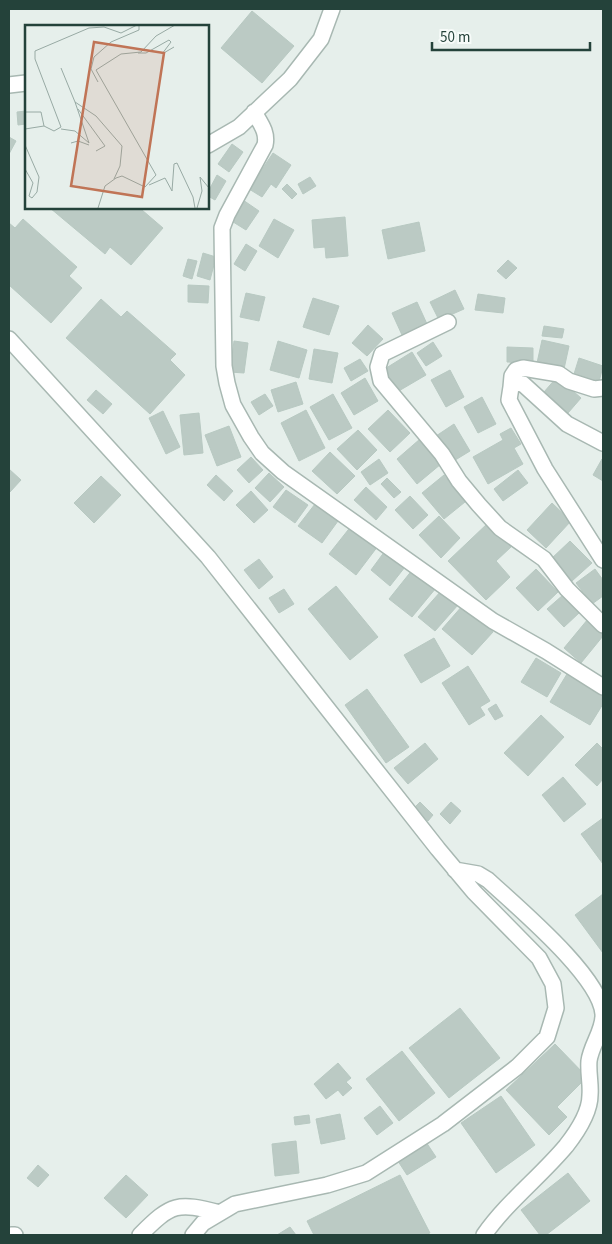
<svg xmlns="http://www.w3.org/2000/svg" width="612" height="1244" viewBox="0 0 612 1244" font-family="'Source Sans 3',sans-serif">
<rect width="100%" height="100%" fill="#e6efeb"/>
<!-- building -->
<path fill="#bbcac4" stroke="#b8c9c2" d="M252 11 294 46 262 83 221 48Z
M26 111V124L18 125 17 112Z
M9 137 16 141 9 154Z
M232 144 243 152 229 172 218 164Z
M273 153 291 165 276 188 271 184 262 197 249 189Z
M217 175 226 181 215 200 208 196V192Z
M310 177 316 186 303 194 298 184Z
M287 184 297 194 292 199 282 189Z
M243 200 259 211 246 230 230 220Z
M50 208H144L142 210 163 228 131 265 110 247 105 254Z
M345 217 348 256 326 258 325 247 314 248 312 220Z
M23 219 77 267 69 276 82 288 51 323 9 285V223L15 228Z
M274 219 294 230 278 258 259 246Z
M419 222 425 251 388 259 382 230Z
M246 244 257 251 245 271 234 264Z
M203 253 216 257 210 280 197 276Z
M188 259 197 261 192 279 183 276Z
M508 260 517 268 506 279 497 271Z
M188 285 209 286 208 303 188 302Z
M455 290 464 309 439 320 430 302Z
M246 293 265 297 259 321 240 317Z
M478 294 505 298 503 313 475 310Z
M313 298 339 306 329 335 303 327Z
M101 299 121 317 127 311 176 354 170 360 185 375 150 414 66 338Z
M417 302 427 324 402 335 392 313Z
M368 325 383 339 367 356 352 343Z
M544 326 564 329 562 338 542 336Z
M542 340 569 346 564 369 537 363Z
M234 341 248 343 244 373 230 372Z
M278 341 307 350 299 378 270 370Z
M433 342 442 356 426 366 417 353Z
M507 347 533 348V363L507 362Z
M314 349 338 353 332 383 309 379Z
M412 352 426 375 397 392 383 370Z
M579 358 603 366 599 382 574 374Z
M360 359 368 371 351 381 344 368Z
M450 370 464 397 446 407 431 380Z
M557 377 581 398 568 413 544 392Z
M365 378 378 401 354 415 341 393Z
M296 382 303 404 278 412 271 390Z
M96 390 112 404 103 414 87 400Z
M265 394 273 406 259 415 251 402Z
M333 394 352 428 329 440 310 407Z
M482 397 496 424 478 433 464 407Z
M306 410 325 448 299 461 281 423Z
M388 410 410 433 390 452 368 429Z
M163 411 180 447 166 454 149 418Z
M199 413 203 453 184 455 180 415Z
M454 424 470 451 452 462 436 436Z
M229 426 241 457 217 466 205 435Z
M511 428 521 444 514 448 523 464 488 484 473 457 503 440 500 434Z
M358 430 377 450 357 470 337 449Z
M420 439 441 464 417 484 397 459Z
M330 452 355 476 337 494 312 471Z
M251 457 263 470 249 483 237 470Z
M379 459 388 473 370 485 361 472Z
M602 459H603V481L593 475Z
M9 469 21 480 10 492 9 491Z
M518 470 528 483 503 501 494 489Z
M269 473 284 487 270 502 255 488Z
M216 475 233 491 224 501 207 485Z
M444 475 465 502 444 519 422 493Z
M101 476 121 495 94 523 74 503Z
M387 478 401 492 394 498 381 484Z
M366 487 387 507 376 520 354 500Z
M286 490 308 505 295 523 273 507Z
M251 491 268 510 254 523 236 505Z
M410 496 428 515 413 529 395 510Z
M552 503 571 521 546 548 527 530Z
M315 504 338 521 322 543 298 526Z
M439 516 460 538 441 558 419 535Z
M488 523 511 547 496 561 510 577 486 600 448 561Z
M352 525 378 546 356 575 329 554Z
M570 541 592 563 572 581 551 559Z
M385 551 405 567 390 586 371 570Z
M259 559 273 577 259 589 244 570Z
M413 569 436 588 412 617 389 599Z
M536 569 558 592 538 611 516 588Z
M595 569 603 580V596L592 604 576 583Z
M336 586 378 637 350 660 308 609Z
M284 589 294 604 279 613 269 598Z
M441 591 458 605 435 631 418 617Z
M563 595 579 613 564 627 547 609Z
M463 605 493 632 472 655 442 629Z
M588 619 603 632V636L581 663 564 648Z
M434 638 450 666 421 683 404 655Z
M536 658 561 673 547 697 521 682Z
M468 666 490 701 480 707 485 715 469 725 442 683Z
M567 674 603 695V704L590 725 550 702Z
M367 689 409 747 386 763 345 705Z
M496 704 503 716 495 720 488 709Z
M541 715 564 737 528 776 504 753Z
M425 743 438 759 408 784 394 768Z
M597 743 603 749V779L597 786 575 765Z
M563 777 586 804 564 822 542 795Z
M420 802 433 815 428 821 414 808Z
M451 802 461 811 450 824 440 814Z
M603 818V864L581 834Z
M603 894V953L575 915Z
M460 1008 500 1058 449 1098 409 1048Z
M555 1044 587 1077 557 1107 567 1117 549 1135 506 1090Z
M402 1051 435 1093 399 1121 366 1079Z
M338 1063 351 1078 346 1082 352 1088 343 1096 338 1090 326 1099 314 1084Z
M501 1096 535 1145 496 1173 461 1123Z
M380 1106 393 1123 377 1135 364 1118Z
M340 1114 345 1139 321 1144 316 1119Z
M309 1115 310 1123 295 1125 294 1117Z
M424 1139 436 1157 407 1175 396 1158Z
M296 1141 299 1173 275 1176 272 1144Z
M38 1165 49 1175 38 1187 27 1178Z
M568 1173 590 1201 546 1235H540L521 1210Z
M126 1175 148 1195 126 1218 104 1198Z
M400 1175 430 1233 424 1235H314L307 1221Z
M290 1227 296 1235H277Z"/>
<g fill="none" stroke-linecap="round" stroke-linejoin="round">
<defs>
<path id="minor" d="M9 85 26 83
M254 112C260 123 268 132 265 145L227 215 222 228 224 366 227 383 233 405 251 437 262 453 283 472 493 621 546 651 603 687
M208 145 239 127 290 79 321 39 332 9
M448 322 382 354 378 367 381 381 442 454 459 481 479 505 500 528 544 559 567 589 603 625
M9 339 208 557 438 849 474 892 539 958 553 984 556 1008 547 1037 517 1067 443 1124 366 1173 327 1185 235 1204 203 1223 193 1235
M511 387 512 376 516 370 523 368 559 374 569 381 594 389 603 388
M603 443 567 424 523 384 515 383 511 387 509 400 545 469 603 560
M455 870 478 874 488 880C517 907 600 976 603 1014 604 1030 591 1045 589 1061 588 1073 591 1084 590 1095 590 1113 577 1132 566 1146 540 1177 507 1202 484 1235
M11 1235H15
M140 1235C172 1203 177 1202 220 1213"/>
</defs>
<!-- minor casing -->
<use href="#minor" stroke="#a8b8b2" stroke-width="18"/>
<!-- minor -->
<use href="#minor" stroke="#fff" stroke-width="15"/>
</g>
<!-- overview -->
<g transform="translate(25 25)">
<rect width="184" height="184" fill="#e6efeb"/>
<path fill="none" stroke="#98aaa4" stroke-width="1" d="M113 28H121L144 15 146 17 137 29 149 22M36 43 50 77M73 57 66 44 69 32 86 17 114 5V0M53 84 80 121 71 126M0 87H16L19 101M0 104 19 101 29 106 36 102 10 34V26L64 3 79 2 96 8 112 0M36 104 50 106 64 118 50 77 71 91 97 121 95 141 89 154M46 118 53 116 64 120M0 120 14 152 12 167 7 173 4 171 8 158 0 144M124 160 140 153 147 166 149 139 152 138 168 172 170 183M73 183 80 161 91 153 97 151 120 162 131 150 71 45 96 29 116 27 131 11 150 0M172 183 177 166 175 152 184 163"/>
<path fill="#c07456" fill-opacity="0.15" stroke="#c07456" stroke-width="2.5" d="M69 17 139 28 117 172 46 161Z"/>
<rect width="184" height="184" fill="none" stroke="#24423a" stroke-width="2.5"/>
</g>
<!-- border -->
<rect width="612" height="1244" fill="none" stroke="#24423a" stroke-width="20"/>
<!-- scale -->
<path d="M432 42v8h158v-8" fill="none" stroke="#24423a" stroke-width="2.5"/>
<text x="440" y="42" font-size="15" fill="#24423a" stroke="#f7fbf9" stroke-width="4" paint-order="stroke">50 m</text>
</svg>
